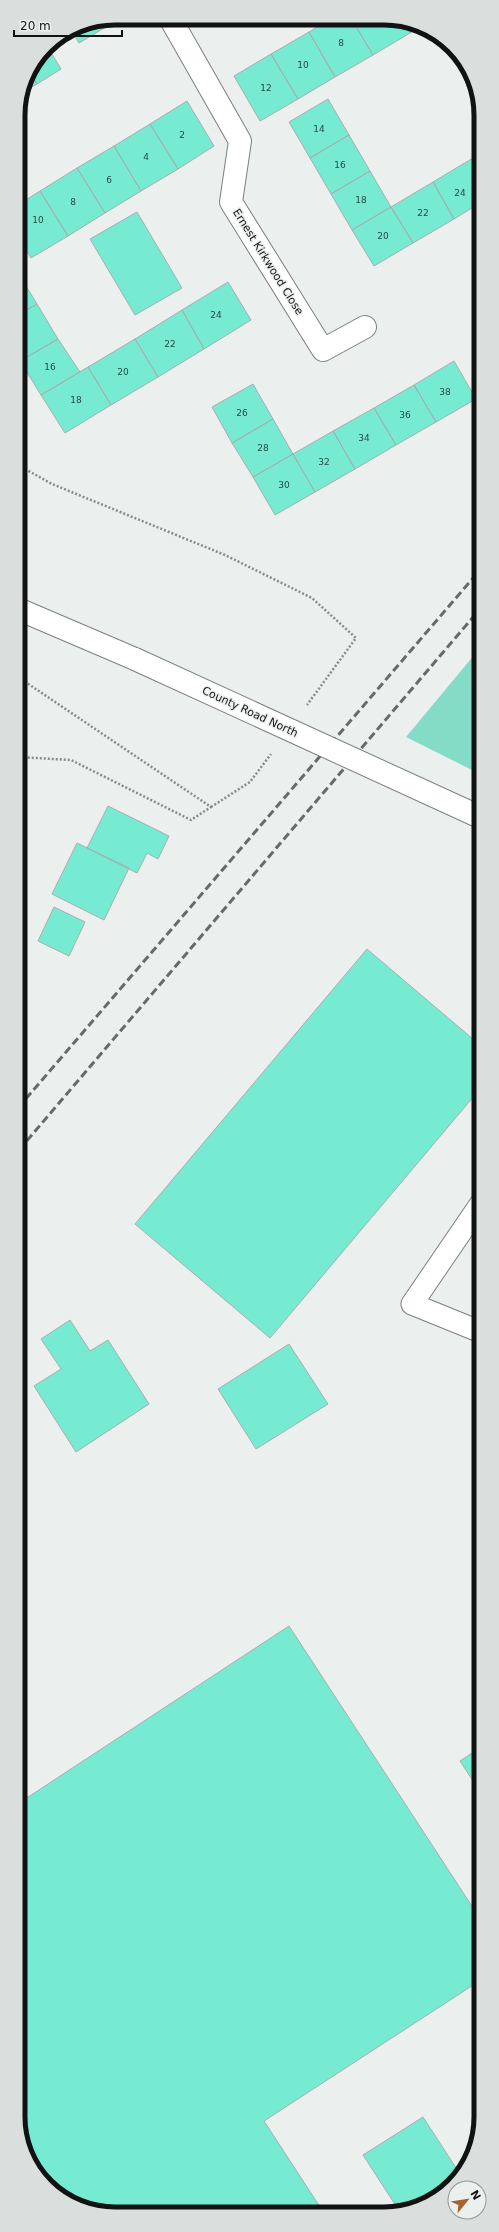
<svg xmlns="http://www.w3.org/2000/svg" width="499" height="2232" viewBox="0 0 499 2232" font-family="'DejaVu Sans',sans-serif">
<rect width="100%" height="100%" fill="#ebf0ef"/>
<!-- green -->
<path fill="#84dbc6" d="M480 648V774L406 737Z"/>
<!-- building -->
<path fill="#76ebd1" stroke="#a9aead" d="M115 18H121L79 43 71 30 78 25Z
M331 19 352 20 373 55 335 77 309 32Z
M352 20H402L410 33 373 55Z
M402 20H403L421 26 410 33Z
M309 32 335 77 298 99 271 54Z
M47 46 61 69 37 84 29 72Z
M271 54 298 99 260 121 234 76Z
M29 72 37 84 22 93 25 78Z
M328 99 349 135 310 158 289 122Z
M187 101 214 146 178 169 150 124Z
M150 124 178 169 141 191 114 146Z
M349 135 370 171 331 194 310 158Z
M114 146 141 191 105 213 77 168Z
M480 154V171L473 158Z
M473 158 480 171V203L454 219 433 182Z
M77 168 105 213 68 236 40 191Z
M370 171 391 207 352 230 331 194Z
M433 182 454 219 413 243 391 207Z
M40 191 68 236 31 258 18 237V205Z
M391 207 413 243 374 266 352 230Z
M137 212 182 288 135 315 90 239Z
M18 273 37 304 18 315Z
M228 282 251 320 204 349 182 310Z
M37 304 58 339 20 361 18 315Z
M182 310 204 349 158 377 135 339Z
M58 339 80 372 41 395 20 361Z
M135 339 158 377 111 405 88 367Z
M454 361 476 399 436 422 414 385Z
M88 367 111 405 65 433 41 395Z
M253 384 273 419 232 443 212 407Z
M414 385 436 422 396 445 374 408Z
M374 408 396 445 355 469 333 431Z
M273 419 293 454 253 477 232 443Z
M333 431 355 469 315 492 293 454Z
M293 454 315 492 275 515 253 477Z
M108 806 169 836 158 859 147 853 137 873 87 848Z
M77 843 129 868 104 920 52 894Z
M54 907 85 922 69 956 38 941Z
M367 949 480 1045V1089L270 1338 135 1224Z
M70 1320 90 1351 108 1340 149 1404 76 1452 34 1386 61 1369 41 1339Z
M289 1344 328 1404 256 1449 218 1389Z
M289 1626 481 1920V1980L264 2121 324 2213 96 2212 67 2201 42 2181 19 2130V1803Z
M481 1747V1793L460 1761Z
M423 2117 460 2174 453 2185 427 2204 400 2212 363 2155Z"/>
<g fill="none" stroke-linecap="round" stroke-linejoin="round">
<defs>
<path id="service" d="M481 1203 412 1304 481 1332"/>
<path id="minor" d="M170 18 240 141 231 202 323 350 365 327"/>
<path id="tertiary" d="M18 609 135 659"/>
</defs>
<!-- service casing -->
<use href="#service" stroke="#7b807f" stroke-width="23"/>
<!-- minor casing -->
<use href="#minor" stroke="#7b807f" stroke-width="24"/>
<!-- tertiary casing -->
<use href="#tertiary" stroke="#7b807f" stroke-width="24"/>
<!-- path -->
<path stroke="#878b8a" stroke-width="2.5" stroke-dasharray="2 2" stroke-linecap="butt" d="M18 465 52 484 225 555 312 598 356 638 307 705
M18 677 211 807 191 820 71 760 18 757
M211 807 250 782 271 754"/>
<!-- service -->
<use href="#service" stroke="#fff" stroke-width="21"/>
<!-- minor -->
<use href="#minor" stroke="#fff" stroke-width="22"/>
<!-- tertiary -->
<use href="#tertiary" stroke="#fff" stroke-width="22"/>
<!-- rail -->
<path stroke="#676a69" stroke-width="3" stroke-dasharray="8 4" stroke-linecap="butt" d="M18 1108 480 570
M19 1150 480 609"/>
<defs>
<path id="tertiary-bridge" d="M135 659 480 817"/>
</defs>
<!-- tertiary-bridge casing -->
<use href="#tertiary-bridge" stroke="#7b807f" stroke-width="24" stroke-linecap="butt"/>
<!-- tertiary-bridge -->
<use href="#tertiary-bridge" stroke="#fff" stroke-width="22"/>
</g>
<g text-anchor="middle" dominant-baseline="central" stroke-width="3" stroke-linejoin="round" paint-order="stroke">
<!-- number labels -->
<g font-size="9" fill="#2a4942">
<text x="341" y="43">8</text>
<text x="303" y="65">10</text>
<text x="266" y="88">12</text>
<text x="319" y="129">14</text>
<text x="182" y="135">2</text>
<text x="146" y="157">4</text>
<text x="340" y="165">16</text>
<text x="109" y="180">6</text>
<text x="460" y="193">24</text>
<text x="361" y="200">18</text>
<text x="73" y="202">8</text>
<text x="423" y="213">22</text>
<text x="38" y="220">10</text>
<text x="383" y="236">20</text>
<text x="216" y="315">24</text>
<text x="170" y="344">22</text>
<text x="50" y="367">16</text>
<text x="123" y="372">20</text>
<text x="445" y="392">38</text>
<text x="76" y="400">18</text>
<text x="242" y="413">26</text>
<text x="405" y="415">36</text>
<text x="364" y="438">34</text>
<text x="263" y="448">28</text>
<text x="324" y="462">32</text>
<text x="284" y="485">30</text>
</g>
<!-- street labels -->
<g font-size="11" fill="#111312" stroke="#ebf0ef">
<text transform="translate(268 262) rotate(58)">Ernest Kirkwood Close</text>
<text transform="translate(250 712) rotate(25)">County Road North</text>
</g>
</g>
<!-- crop -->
<path d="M0 0H499V2232H0ZM115 25H384A90 90 0 0 1 474 115V2117A90 90 0 0 1 384 2207H115A90 90 0 0 1 25 2117V115A90 90 0 0 1 115 25Z" fill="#dadedd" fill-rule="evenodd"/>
<path fill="none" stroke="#111312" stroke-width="5" d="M115 25H384A90 90 0 0 1 474 115V2117A90 90 0 0 1 384 2207H115A90 90 0 0 1 25 2117V115A90 90 0 0 1 115 25Z"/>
<!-- north arrow -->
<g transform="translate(467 2200) rotate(60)"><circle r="19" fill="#ebf0ef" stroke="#949897"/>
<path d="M0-3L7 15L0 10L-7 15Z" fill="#a66232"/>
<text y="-6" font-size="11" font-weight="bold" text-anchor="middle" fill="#111312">N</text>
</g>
<!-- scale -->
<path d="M14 30v6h108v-6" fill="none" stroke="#111312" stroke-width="2"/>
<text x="20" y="30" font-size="12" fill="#111312" stroke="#ebf0ef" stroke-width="3" paint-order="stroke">20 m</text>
</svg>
